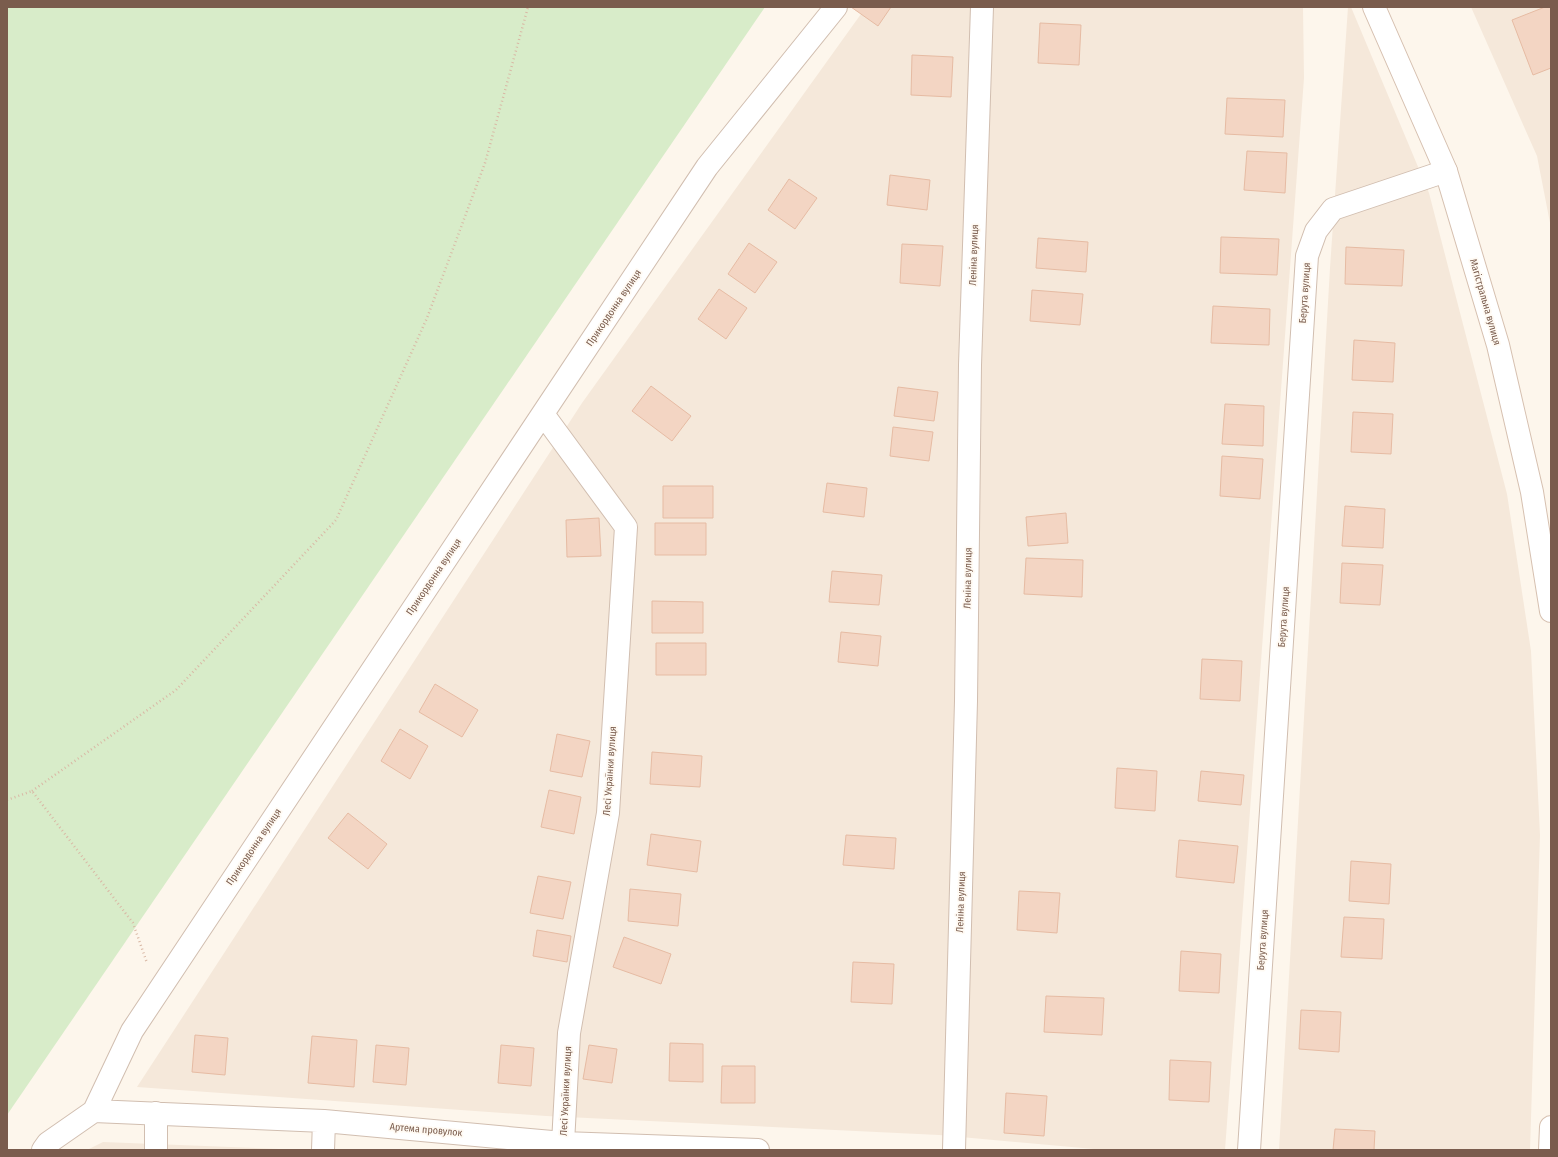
<svg xmlns="http://www.w3.org/2000/svg" width="1558" height="1157" viewBox="0 0 1558 1157" font-family="'Fira Sans Condensed',sans-serif">
<rect width="100%" height="100%" fill="#fdf6ec"/>
<!-- residential -->
<path fill="#f5e8da" d="M866 7H1303L1304 78 1225 1150H1105L939 1135 546 1116 137 1087 582 403Z
M1348 7H1351L1429 193 1507 494 1531 651 1540 835 1530 1150H1279L1330 268Z
M1471 7H1551V228L1537 156Z
M103 1142 304 1150H87Z"/>
<!-- green -->
<path fill="#d8ecc9" d="M7 7H765L7 1115Z"/>
<!-- building -->
<path fill="#f3d5c3" stroke="#e6bba3" d="M851 7H891L878 26Z
M1545 7H1551V68L1533 75 1512 20Z
M1040 23 1081 25 1079 65 1038 63Z
M912 55 953 57 951 97 911 95Z
M1227 98 1285 100 1283 137 1225 134Z
M1247 151 1287 153 1285 193 1244 190Z
M890 175 930 180 927 210 887 205Z
M789 179 817 198 795 229 768 210Z
M1221 237 1279 239 1277 275 1220 273Z
M1038 238 1088 242 1086 272 1036 268Z
M749 243 777 262 755 293 728 274Z
M902 244 943 246 940 286 900 283Z
M1346 247 1404 250 1402 286 1345 284Z
M719 289 747 308 726 339 698 319Z
M1032 290 1083 294 1080 325 1030 321Z
M1213 306 1270 309 1269 345 1211 343Z
M1354 340 1395 343 1393 382 1352 380Z
M651 386 691 416 672 441 632 411Z
M898 387 938 392 934 421 894 416Z
M1225 404 1264 406 1263 446 1222 444Z
M1353 412 1393 414 1391 454 1351 452Z
M893 427 933 432 929 461 890 456Z
M1222 456 1263 459 1260 499 1220 496Z
M827 483 867 488 864 517 823 512Z
M663 486H713V518H663Z
M1345 506 1385 509 1383 548 1342 546Z
M1066 513 1068 543 1028 546 1026 517Z
M599 518 601 556 567 557 566 520Z
M655 523H706V555H655Z
M1026 558 1083 560 1082 597 1024 594Z
M1342 563 1383 565 1380 605 1340 603Z
M832 571 882 575 879 605 829 602Z
M652 601 703 602V633H652Z
M841 632 881 636 878 666 838 662Z
M656 643H706V675H656Z
M1202 659 1242 661 1240 701 1200 699Z
M435 684 478 710 462 737 419 712Z
M400 729 428 746 410 779 381 761Z
M557 734 590 741 582 777 550 771Z
M652 752 702 756 700 787 650 784Z
M1117 768 1157 771 1155 811 1115 808Z
M1201 771 1244 775 1241 805 1198 801Z
M549 790 581 797 574 834 541 827Z
M348 813 387 844 368 869 328 838Z
M651 834 701 841 697 872 647 865Z
M846 835 896 838 894 869 843 865Z
M1179 840 1238 846 1234 883 1176 877Z
M1351 861 1391 864 1389 904 1349 901Z
M538 876 571 882 563 919 530 913Z
M630 889 681 894 678 926 628 921Z
M1019 891 1060 893 1057 933 1017 930Z
M1344 917 1384 919 1382 959 1341 957Z
M537 930 571 936 567 962 533 956Z
M624 937 671 954 661 984 613 967Z
M1181 951 1221 954 1219 993 1179 991Z
M853 962 894 964 892 1004 851 1002Z
M1046 996 1104 998 1102 1035 1044 1032Z
M1301 1010 1341 1012 1339 1052 1299 1049Z
M195 1035 228 1038 225 1075 192 1072Z
M312 1036 357 1040 354 1087 308 1083Z
M670 1043 703 1044V1082L669 1081Z
M376 1045 409 1048 406 1085 373 1082Z
M501 1045 534 1048 531 1086 498 1083Z
M589 1045 617 1049 612 1083 583 1079Z
M1170 1060 1211 1062 1209 1102 1169 1100Z
M722 1066H755V1103H721Z
M1006 1093 1047 1096 1044 1136 1004 1133Z
M1335 1129 1375 1131 1374 1150H1333Z"/>
<g fill="none" stroke-linecap="round" stroke-linejoin="round">
<defs>
<path id="minor" d="M543 414 626 527 608 813 569 1033 563 1143 568 1150
M94 1111 324 1121 563 1143 758 1150
M43 1150 48 1143 94 1111 132 1031 707 167 836 7
M156 1150V1113
M323 1150 324 1121
M954 1150 966 701 970 365 982 7
M1249 1150 1307 256 1316 231 1333 209 1446 171"/>
<path id="secondary" d="M1374 7 1446 171 1498 345 1532 492 1551 611
M1550 1150 1551 1127"/>
</defs>
<!-- minor casing -->
<use href="#minor" stroke="#d1beb0" stroke-width="24"/>
<!-- secondary casing -->
<use href="#secondary" stroke="#d6c0b0" stroke-width="24"/>
<!-- path -->
<path stroke="#d9b8a5" stroke-width="2.5" stroke-dasharray="1 3" stroke-linecap="butt" d="M32 791 176 690 336 520 427 318 485 163 528 7
M7 800 32 791 133 923 147 963"/>
<!-- minor -->
<use href="#minor" stroke="#fff" stroke-width="22"/>
<!-- secondary -->
<use href="#secondary" stroke="#fff" stroke-width="22"/>
</g>
<g text-anchor="middle" dominant-baseline="central" stroke-width="3.5" stroke-linejoin="round" paint-order="stroke">
<!-- street labels -->
<g font-size="10" fill="#7a5c4d" stroke="#fffaf3">
<text transform="translate(974 255) rotate(-88)">Леніна вулиця</text>
<text transform="translate(1305 293) rotate(-86)">Берута вулиця</text>
<text transform="translate(1485 302) rotate(74)">Магістральна вулиця</text>
<text transform="translate(614 308) rotate(-56)">Прикордонна вулиця</text>
<text transform="translate(434 577) rotate(-56)">Прикордонна вулиця</text>
<text transform="translate(968 578) rotate(-89)">Леніна вулиця</text>
<text transform="translate(1284 617) rotate(-86)">Берута вулиця</text>
<text transform="translate(610 771) rotate(-86)">Лесі Українки вулиця</text>
<text transform="translate(254 847) rotate(-56)">Прикордонна вулиця</text>
<text transform="translate(961 902) rotate(-88)">Леніна вулиця</text>
<text transform="translate(1263 940) rotate(-86)">Берута вулиця</text>
<text transform="translate(566 1091) rotate(-87)">Лесі Українки вулиця</text>
<text transform="translate(426 1130) rotate(5)">Артема провулок</text>
</g>
</g>
<!-- border -->
<rect width="1558" height="1157" fill="none" stroke="#7a5c4d" stroke-width="16"/>
</svg>
